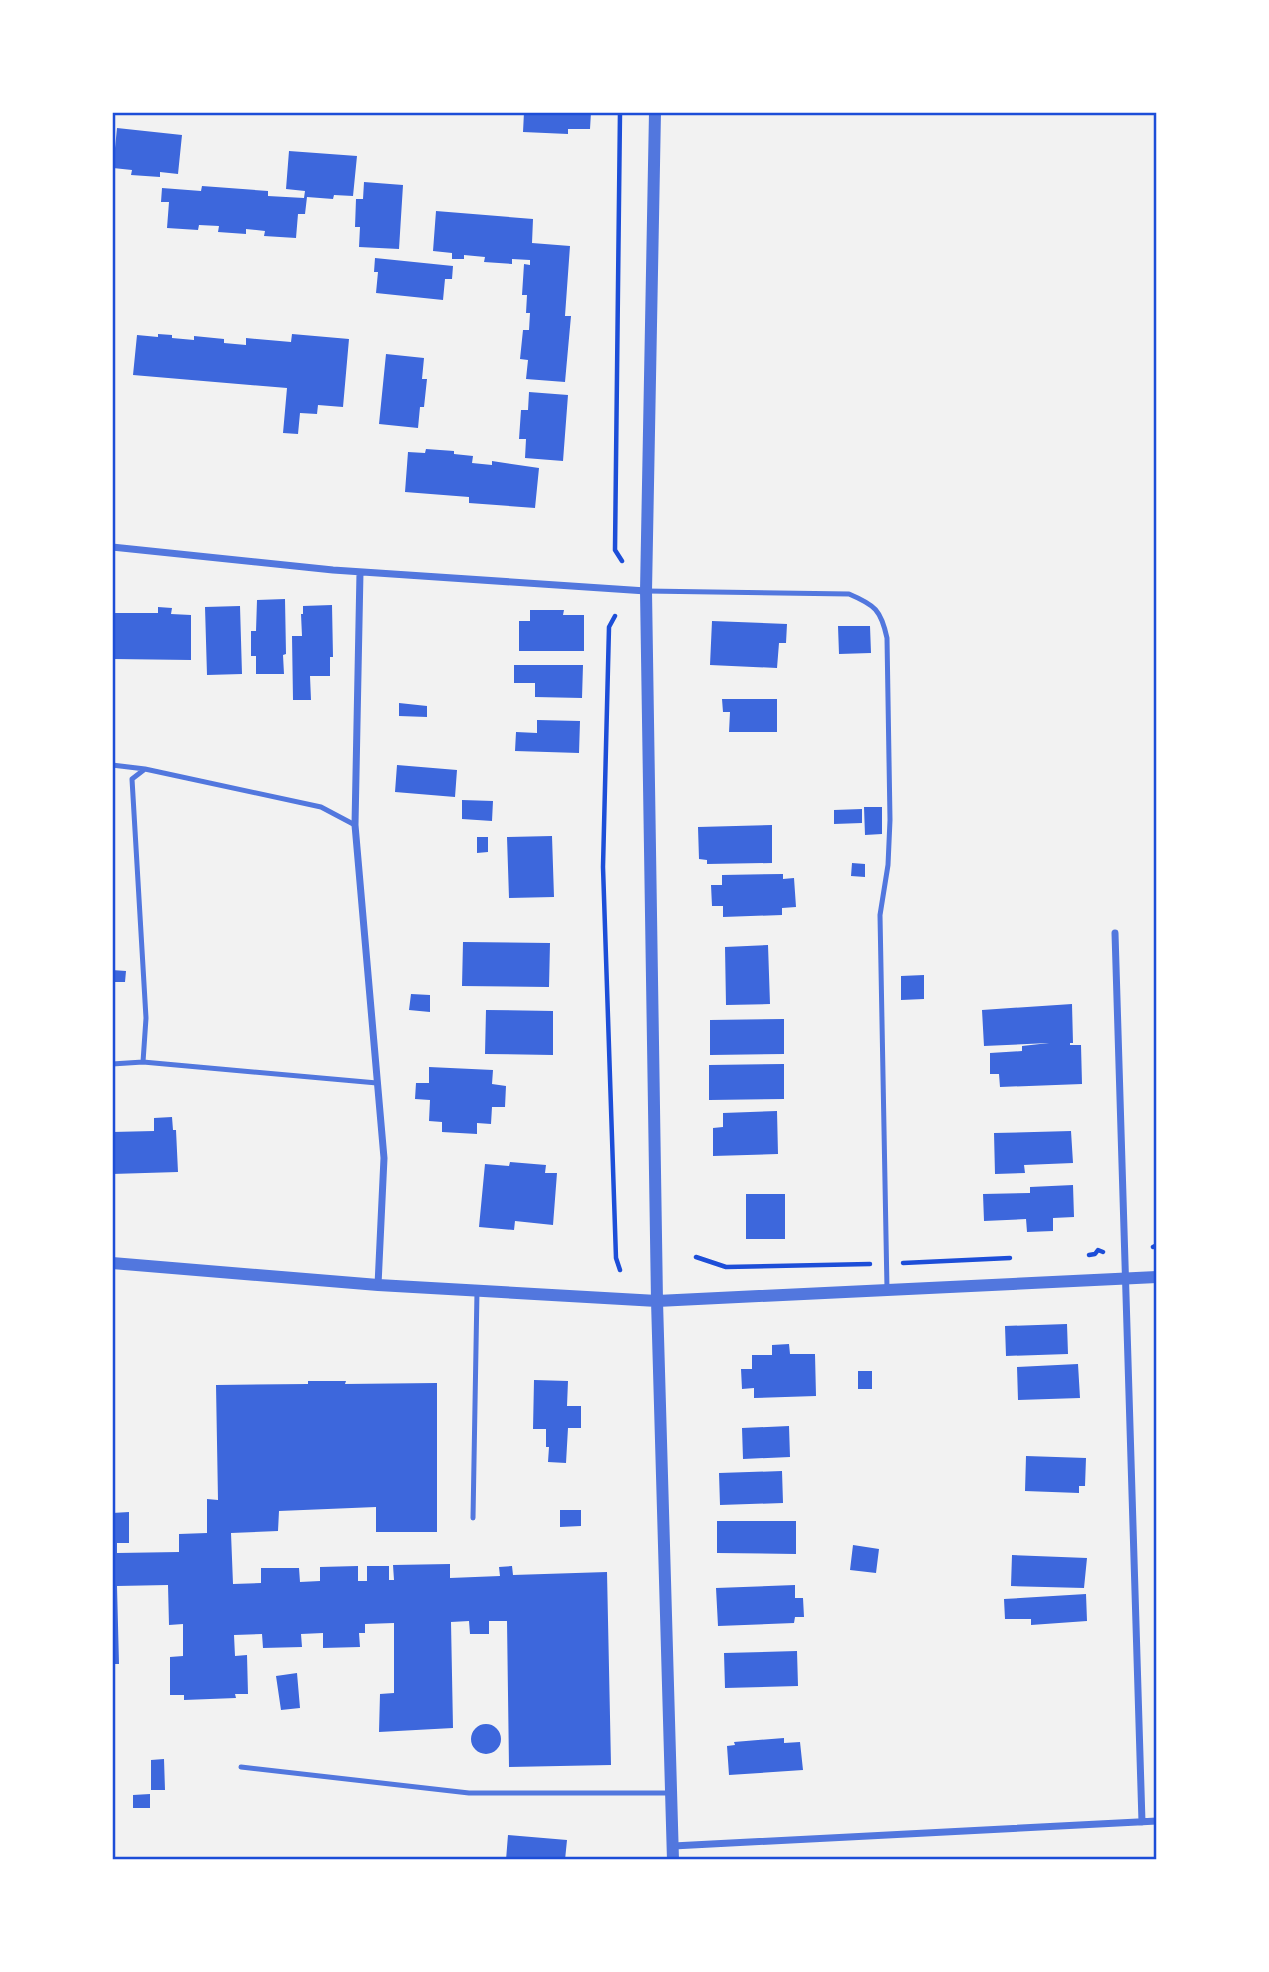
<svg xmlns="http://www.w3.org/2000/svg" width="1269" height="1972" viewBox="0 0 1269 1972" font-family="Arial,sans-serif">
<rect width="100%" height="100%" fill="#f2f2f2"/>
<!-- building -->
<path fill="#3d67dc" d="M524 112H591L590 129H568V134L523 132Z
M117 128 182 135 178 174 160 172V177L131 175 132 170 113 168Z
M289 151 357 156 353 196 334 195 333 199 307 197 305 214H298L296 238 264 236 265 231 246 229V234L218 232 219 226 199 225 198 230 167 228 169 202H161L162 188 201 191 202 186 268 191V196L304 198 305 191 286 189Z
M364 182 403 185 399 249 359 247 360 227H355L356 199H363Z
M436 211 533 219 532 243 570 246 565 316H571L565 382 526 379 528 360 520 359 523 330H529L530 313H526L527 295H522L524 264 530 265V260L512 259V264L484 262 485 257 464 255V259H452V253L433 251Z
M375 258 453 266 452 279H445L443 300 376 293 378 272H374Z
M158 334 172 335V338L194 340V336L224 339V343L246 345V338L291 342 292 334 349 339 343 407 318 405 317 414 300 413 298 434 283 433 287 388 133 375 137 335 158 337Z
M386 354 424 358 422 379H427L424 407H420L418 428 379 424Z
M529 392 568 395 563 461 525 458 526 439H519L521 410H528Z
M426 449 454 451V454L473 456 472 463 492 465V461L539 468 535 508 469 503V497L405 492 408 452 425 453Z
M285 599 286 654 283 655 284 674H256V656H251V631H256L257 600Z
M332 605 333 657H330V676H310L311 700H293L292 636H302L301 614H303V606Z
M240 606 242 674 207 675 205 607Z
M158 607 172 608 171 614 191 615V660L113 659V613H158Z
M530 610H564L563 615H584V651H519V621H530Z
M712 621 787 624 786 643H779L777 668 710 665Z
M838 626H870L871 653 839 654Z
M514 665H583L582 698 535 697V683H514Z
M722 699H777V732H729L730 712H723Z
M399 703 427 706V717L399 716Z
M537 720 580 721 579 753 515 751 516 732 537 733Z
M397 765 457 770 455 797 395 792Z
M462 800 493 801 492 821 462 819Z
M864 807H882V834L865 835Z
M862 809V823L834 824V810Z
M772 825V863L707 864V860L699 859 698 827Z
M552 836 554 897 509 898 507 837Z
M477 837H488V852L477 853Z
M852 863 865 864V877L851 876Z
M783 874V879L794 878 796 907 782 908V915L723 917V906H712L711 885H722V875Z
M463 942 550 943 549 987 462 986Z
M768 945 770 1004 726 1005 725 947Z
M112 970 126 971 125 982H112Z
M924 975V999L901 1000V976Z
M411 994 430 995V1012L409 1010Z
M1072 1004 1073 1043H1070V1045H1081L1082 1084 1000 1087 999 1074H990V1053L1022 1051V1046L1049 1043 984 1046 982 1010Z
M486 1010 553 1011V1055L485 1054Z
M784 1019V1054L710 1055V1020Z
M784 1064V1099L709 1100V1065Z
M429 1067 493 1070 492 1084 506 1086 505 1107H492L491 1124 477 1123V1134L442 1132V1122L429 1121 430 1100 415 1099 416 1083H429Z
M777 1111 778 1154 713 1156V1128L723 1127V1113Z
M172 1117 173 1130H176L178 1172 112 1174V1132L154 1131V1118Z
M1071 1131 1073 1163 1024 1165 1025 1173 995 1174 994 1133Z
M510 1162 546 1165 545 1173H557L553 1225 515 1221 514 1230 479 1227 485 1164 509 1166Z
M1073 1185 1074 1217 1053 1218V1231L1027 1232 1026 1219 984 1221 983 1194 1030 1193V1187Z
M746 1194H785V1239H746Z
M1067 1324 1068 1354 1006 1356 1005 1326Z
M789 1344 790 1354H815L816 1396 754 1398V1388L742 1389 741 1369H752V1355H772V1345Z
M1078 1364 1080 1398 1018 1400 1017 1367Z
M858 1371H872V1389H858Z
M534 1380 568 1381 567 1406H581V1428H568L566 1463 548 1462 549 1447H546V1429H533Z
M308 1381H346L345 1384 437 1383V1532H376V1507L279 1511 278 1531 231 1533 233 1584 261 1583V1568H299L300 1582 320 1581V1567L358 1566V1581H367V1566H389V1580H394L393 1565 450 1564V1578L500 1576 499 1567 512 1566 513 1575 607 1572 611 1765 509 1767 507 1621H489V1634H470L469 1621 451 1622 453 1728 379 1732 380 1694 394 1693V1623L365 1624V1633H359L360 1647 323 1648V1633L301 1634 302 1647 263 1648 262 1634 234 1635 235 1656 247 1655 248 1694H235L236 1698 184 1700V1695H170V1657L183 1656V1624L169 1625 168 1585 117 1586 119 1664H112V1513L129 1512V1543H117V1553L179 1552V1534L207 1533V1499L218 1500 216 1385 308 1384Z
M789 1426 790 1457 743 1459 742 1428Z
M1026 1456 1086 1458 1085 1486H1079V1493L1025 1491Z
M782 1471 783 1503 720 1505 719 1473Z
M560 1510H581V1526L560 1527Z
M717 1521H796V1554L717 1553Z
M853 1545 879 1549 876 1573 850 1570Z
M1012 1555 1087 1558 1084 1588 1011 1586Z
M795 1585V1598H803L804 1617H795L794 1623 718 1626 716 1588Z
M1086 1594 1087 1621 1031 1625V1619H1005L1004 1599Z
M797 1651 798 1686 725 1688 724 1653Z
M297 1673 300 1708 281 1710 276 1676Z
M471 1739a15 15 0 1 1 30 0a15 15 0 1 1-30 0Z
M784 1738V1743L800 1742 803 1770 729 1775 727 1746 735 1745 734 1742Z
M164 1759 165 1790H151V1760Z
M150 1794V1808H133V1795Z
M508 1835 567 1840 565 1860H506Z"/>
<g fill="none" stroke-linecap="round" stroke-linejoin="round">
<!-- path -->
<path stroke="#1d4ed8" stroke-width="4.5" d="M620 112 615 550 622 561
M615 616 609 627 603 867 616 1258 620 1270
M1153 1247 1157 1245
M1089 1255 1095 1254 1098 1250 1103 1252
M696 1257 726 1267 870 1264
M903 1263 1010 1258"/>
<!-- service -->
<path stroke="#5277de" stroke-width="5" d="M646 591 849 594C875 605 881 610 887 638L890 820 888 865 880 915 887 1289
M112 765 145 769
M355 825 321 807 145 769 132 779 146 1018 143 1062 377 1083
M112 1064 143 1062
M473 1518 477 1291
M241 1767 469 1793H669"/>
<!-- minor -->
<path stroke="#5277de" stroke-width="7" d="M112 547 333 570 646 591
M360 572 355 825 384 1158 378 1285
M1115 933 1142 1822
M673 1846 1157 1821"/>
<!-- tertiary -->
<path stroke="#5277de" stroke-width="12" d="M655 112 646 591 657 1301 673 1860
M112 1263 378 1285 657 1301 1157 1277"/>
</g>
<!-- border -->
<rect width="1269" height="1972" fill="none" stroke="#ffffff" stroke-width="228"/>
<rect x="114" y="114" width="1041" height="1744" fill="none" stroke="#1d4ed8" stroke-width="2.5"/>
</svg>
